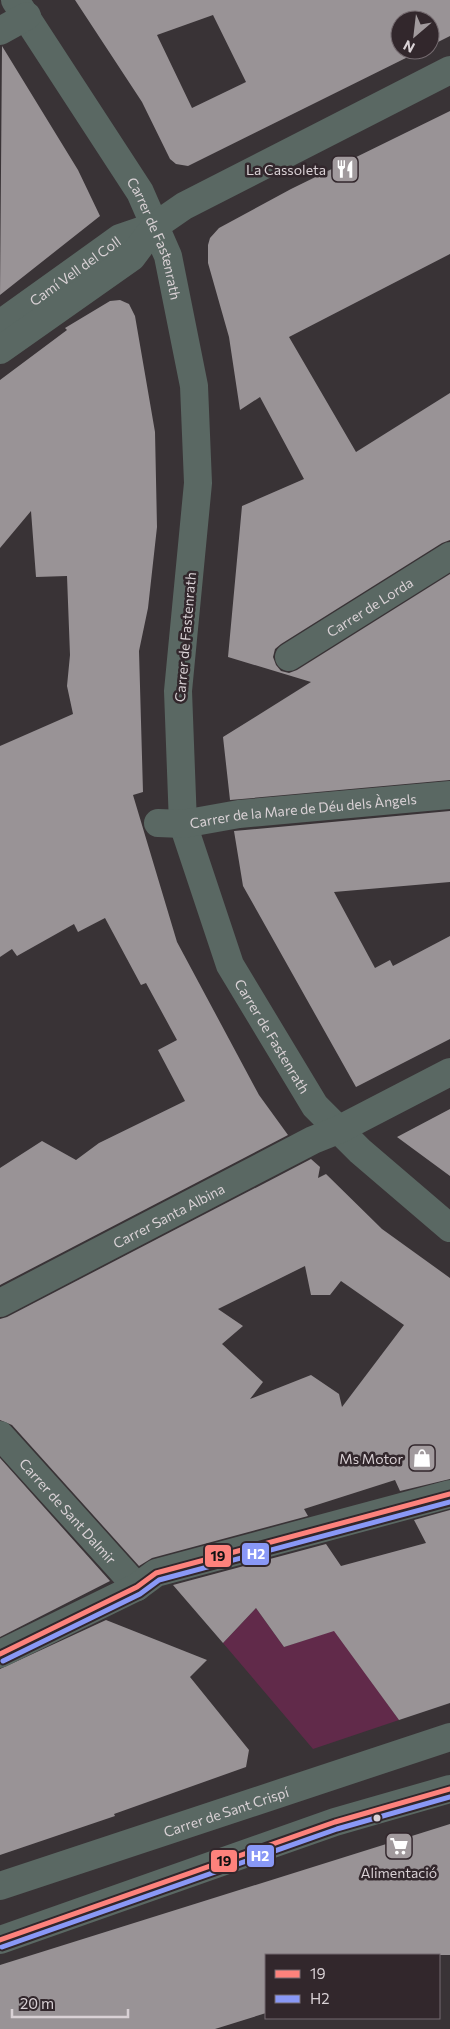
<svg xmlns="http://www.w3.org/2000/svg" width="450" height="2029" viewBox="0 0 450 2029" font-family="Commissioner,sans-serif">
<rect width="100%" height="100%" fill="#393336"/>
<!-- green -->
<path fill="#612a4a" d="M256 1608 284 1647 335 1630 399 1720 313 1749 223 1643Z"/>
<!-- building -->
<path fill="#999396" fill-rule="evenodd" d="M75 0H450V36L430 46V20H400V50H422L188 166 176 164 170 159 142 102ZM213 15 246 82 192 108 157 35Z
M2 46 78 170 100 216 0 295Z
M450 111V254L289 337 356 452 450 393V540L442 543 281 644 275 649 273 657 276 665 281 671 289 673 297 670 450 574V780L230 800 223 737 311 682 228 657 242 506 304 479 260 397 240 410 229 337 208 263V245L210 238 219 228 291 189Z
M120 300 129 304 135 316 155 432 157 527 148 608 139 651 143 792 133 795 177 942 259 1095 288 1135 0 1285V1168L42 1141 76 1160 99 1143 185 1101 158 1050 177 1040 146 983 141 985 105 918 78 932 74 924 17 956 12 949 0 957V746L73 714 67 686 70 655 67 576 36 577 31 511 0 548V380L67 330 65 328 110 301Z
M450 811V882L334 892 375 968 390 960 393 966 450 936V1039L356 1087 243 886 234 831Z
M450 1109V1176L397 1137Z
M311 1159 320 1167 318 1178 326 1174 382 1229 450 1278V1479L400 1491 395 1480 304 1509 308 1516 152 1558 139 1566 12 1425 0 1420V1319L7 1317ZM305 1266 311 1295H330L341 1281 404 1325 342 1407 339 1394 311 1375 250 1399 263 1382 222 1344 243 1326 218 1309Z
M0 1458 110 1581 0 1637Z
M450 1510V1703L399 1720 334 1631 284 1647 256 1608 223 1643 173 1585 326 1544 341 1566 426 1543 414 1520Z
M106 1620 207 1660 190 1677 249 1750 246 1767 114 1814 115 1816 0 1855V1669Z
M450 1824V1955H266V2013L215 2029H0V1965Z"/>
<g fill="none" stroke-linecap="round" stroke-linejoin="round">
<!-- minor -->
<g stroke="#5a6863" stroke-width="28">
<path id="s1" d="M15 0 140 192 168 256 194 386 198 483 178 691 183 824 230 965 315 1106 360 1151 450 1228"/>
<path d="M0 31 27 16"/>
<path id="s2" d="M0 324 120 238 155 226"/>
<path d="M0 350 132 257 155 226 184 206 450 70"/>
<path id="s3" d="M289 657 450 556"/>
<path id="s4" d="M158 823 183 824 239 814 450 795"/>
<path id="s5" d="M0 1303 313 1140 338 1130 450 1072"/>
<path id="s6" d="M0 1435 137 1587"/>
<path d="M0 1654 137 1587 156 1573 450 1494"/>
<path id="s7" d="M0 1886 450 1737"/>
<path d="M0 1940 335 1822 450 1789"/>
</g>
<defs>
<path id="bus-1" d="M0 1654 137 1587 156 1573 450 1494
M0 1940 335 1822 450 1789"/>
<path id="bus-2" d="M3 1661 140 1594 159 1580 450 1502
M2 1947 337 1829 450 1797"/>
</defs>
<!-- bus-1 casing -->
<use href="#bus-1" stroke="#32272c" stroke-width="9"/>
<!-- bus-2 casing -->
<use href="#bus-2" stroke="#32272c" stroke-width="9"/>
<!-- bus-1 -->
<use href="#bus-1" stroke="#fd827c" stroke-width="5"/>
<!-- bus-2 -->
<use href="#bus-2" stroke="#8998f6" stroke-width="5"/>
</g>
<!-- icons -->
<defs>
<symbol id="restaurant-square" viewBox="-11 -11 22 22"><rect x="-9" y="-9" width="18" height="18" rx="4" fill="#a19a9d" stroke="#32272c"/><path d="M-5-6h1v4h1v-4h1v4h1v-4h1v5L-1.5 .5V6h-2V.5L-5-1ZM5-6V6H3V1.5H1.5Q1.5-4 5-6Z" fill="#fff"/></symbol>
<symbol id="shop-square" viewBox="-11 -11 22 22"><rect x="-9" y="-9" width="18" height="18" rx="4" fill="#a19a9d" stroke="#32272c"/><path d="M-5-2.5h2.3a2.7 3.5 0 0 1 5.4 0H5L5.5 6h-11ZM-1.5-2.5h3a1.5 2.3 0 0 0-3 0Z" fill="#fff"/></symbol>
<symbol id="supermarket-square" viewBox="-11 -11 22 22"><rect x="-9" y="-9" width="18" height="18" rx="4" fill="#a19a9d" stroke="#32272c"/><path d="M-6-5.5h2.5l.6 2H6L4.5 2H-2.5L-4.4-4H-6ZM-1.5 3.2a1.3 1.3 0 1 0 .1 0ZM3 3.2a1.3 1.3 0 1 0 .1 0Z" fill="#fff"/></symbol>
</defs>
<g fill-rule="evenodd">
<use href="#restaurant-square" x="329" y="153" width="32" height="32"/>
<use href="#shop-square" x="406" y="1442" width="32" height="32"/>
<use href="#supermarket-square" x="383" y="1830" width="32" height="32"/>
</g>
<!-- markers -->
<circle fill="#d9d1d5" stroke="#32272c" stroke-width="2" cx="377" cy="1818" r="4.5"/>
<g text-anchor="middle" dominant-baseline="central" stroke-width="5" stroke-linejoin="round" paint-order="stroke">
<!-- poi labels -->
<g font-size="14" fill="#d9d1d5" stroke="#32272c" text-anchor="end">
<text x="326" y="169">La Cassoleta</text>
<text x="403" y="1458">Ms Motor</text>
<text x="399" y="1872" text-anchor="middle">Alimentació</text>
</g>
<!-- street labels -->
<g font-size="14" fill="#d9d1d5" stroke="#32272c">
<text stroke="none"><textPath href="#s1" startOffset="278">Carrer de Fastenrath</textPath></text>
<text stroke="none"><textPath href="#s2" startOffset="92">Camí Vell del Coll</textPath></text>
<text stroke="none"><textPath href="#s3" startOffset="95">Carrer de Lorda</textPath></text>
<text transform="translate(185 637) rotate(-85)">Carrer de Fastenrath</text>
<text stroke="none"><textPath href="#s4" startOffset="146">Carrer de la Mare de Déu dels Àngels</textPath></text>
<text stroke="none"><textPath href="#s1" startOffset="1102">Carrer de Fastenrath</textPath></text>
<text stroke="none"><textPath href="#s5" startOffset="190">Carrer Santa Albina</textPath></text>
<text stroke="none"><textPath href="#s6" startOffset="102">Carrer de Sant Dalmir</textPath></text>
<text stroke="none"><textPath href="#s7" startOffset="238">Carrer de Sant Crispí</textPath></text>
</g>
</g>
<g stroke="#32272c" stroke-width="2">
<rect x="241" y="1542" width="29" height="24" rx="5" fill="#8998f6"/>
<rect x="204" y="1544" width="28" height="24" rx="5" fill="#fd827c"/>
<rect x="246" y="1844" width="29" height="24" rx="5" fill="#8998f6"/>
<rect x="210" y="1849" width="28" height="24" rx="5" fill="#fd827c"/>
</g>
<g font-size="14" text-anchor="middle" font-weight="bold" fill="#fff">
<text x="256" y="1559">H2</text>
<text x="260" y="1861">H2</text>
</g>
<g font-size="14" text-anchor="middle" font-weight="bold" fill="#111">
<text x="218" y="1561">19</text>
<text x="224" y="1866">19</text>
</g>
<!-- legend -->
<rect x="265" y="1954" width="175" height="65" fill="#32272c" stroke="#756b70"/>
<rect x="275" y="1970" width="25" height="8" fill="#fd827c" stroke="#756b70"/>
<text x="310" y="1979" font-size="15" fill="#d9d1d5">19</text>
<rect x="275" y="1995" width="25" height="8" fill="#8998f6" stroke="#756b70"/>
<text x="310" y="2004" font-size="15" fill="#d9d1d5">H2</text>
<!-- north arrow -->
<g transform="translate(415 35) rotate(208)"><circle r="24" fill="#32272c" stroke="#756b70"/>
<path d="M0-4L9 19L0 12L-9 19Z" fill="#a19a9d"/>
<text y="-8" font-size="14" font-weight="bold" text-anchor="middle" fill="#d9d1d5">N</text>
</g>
<!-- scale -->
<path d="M12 2009v8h116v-8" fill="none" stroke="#d9d1d5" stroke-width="2.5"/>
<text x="20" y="2009" font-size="15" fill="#d9d1d5" stroke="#32272c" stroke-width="4" paint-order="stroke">20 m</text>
</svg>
